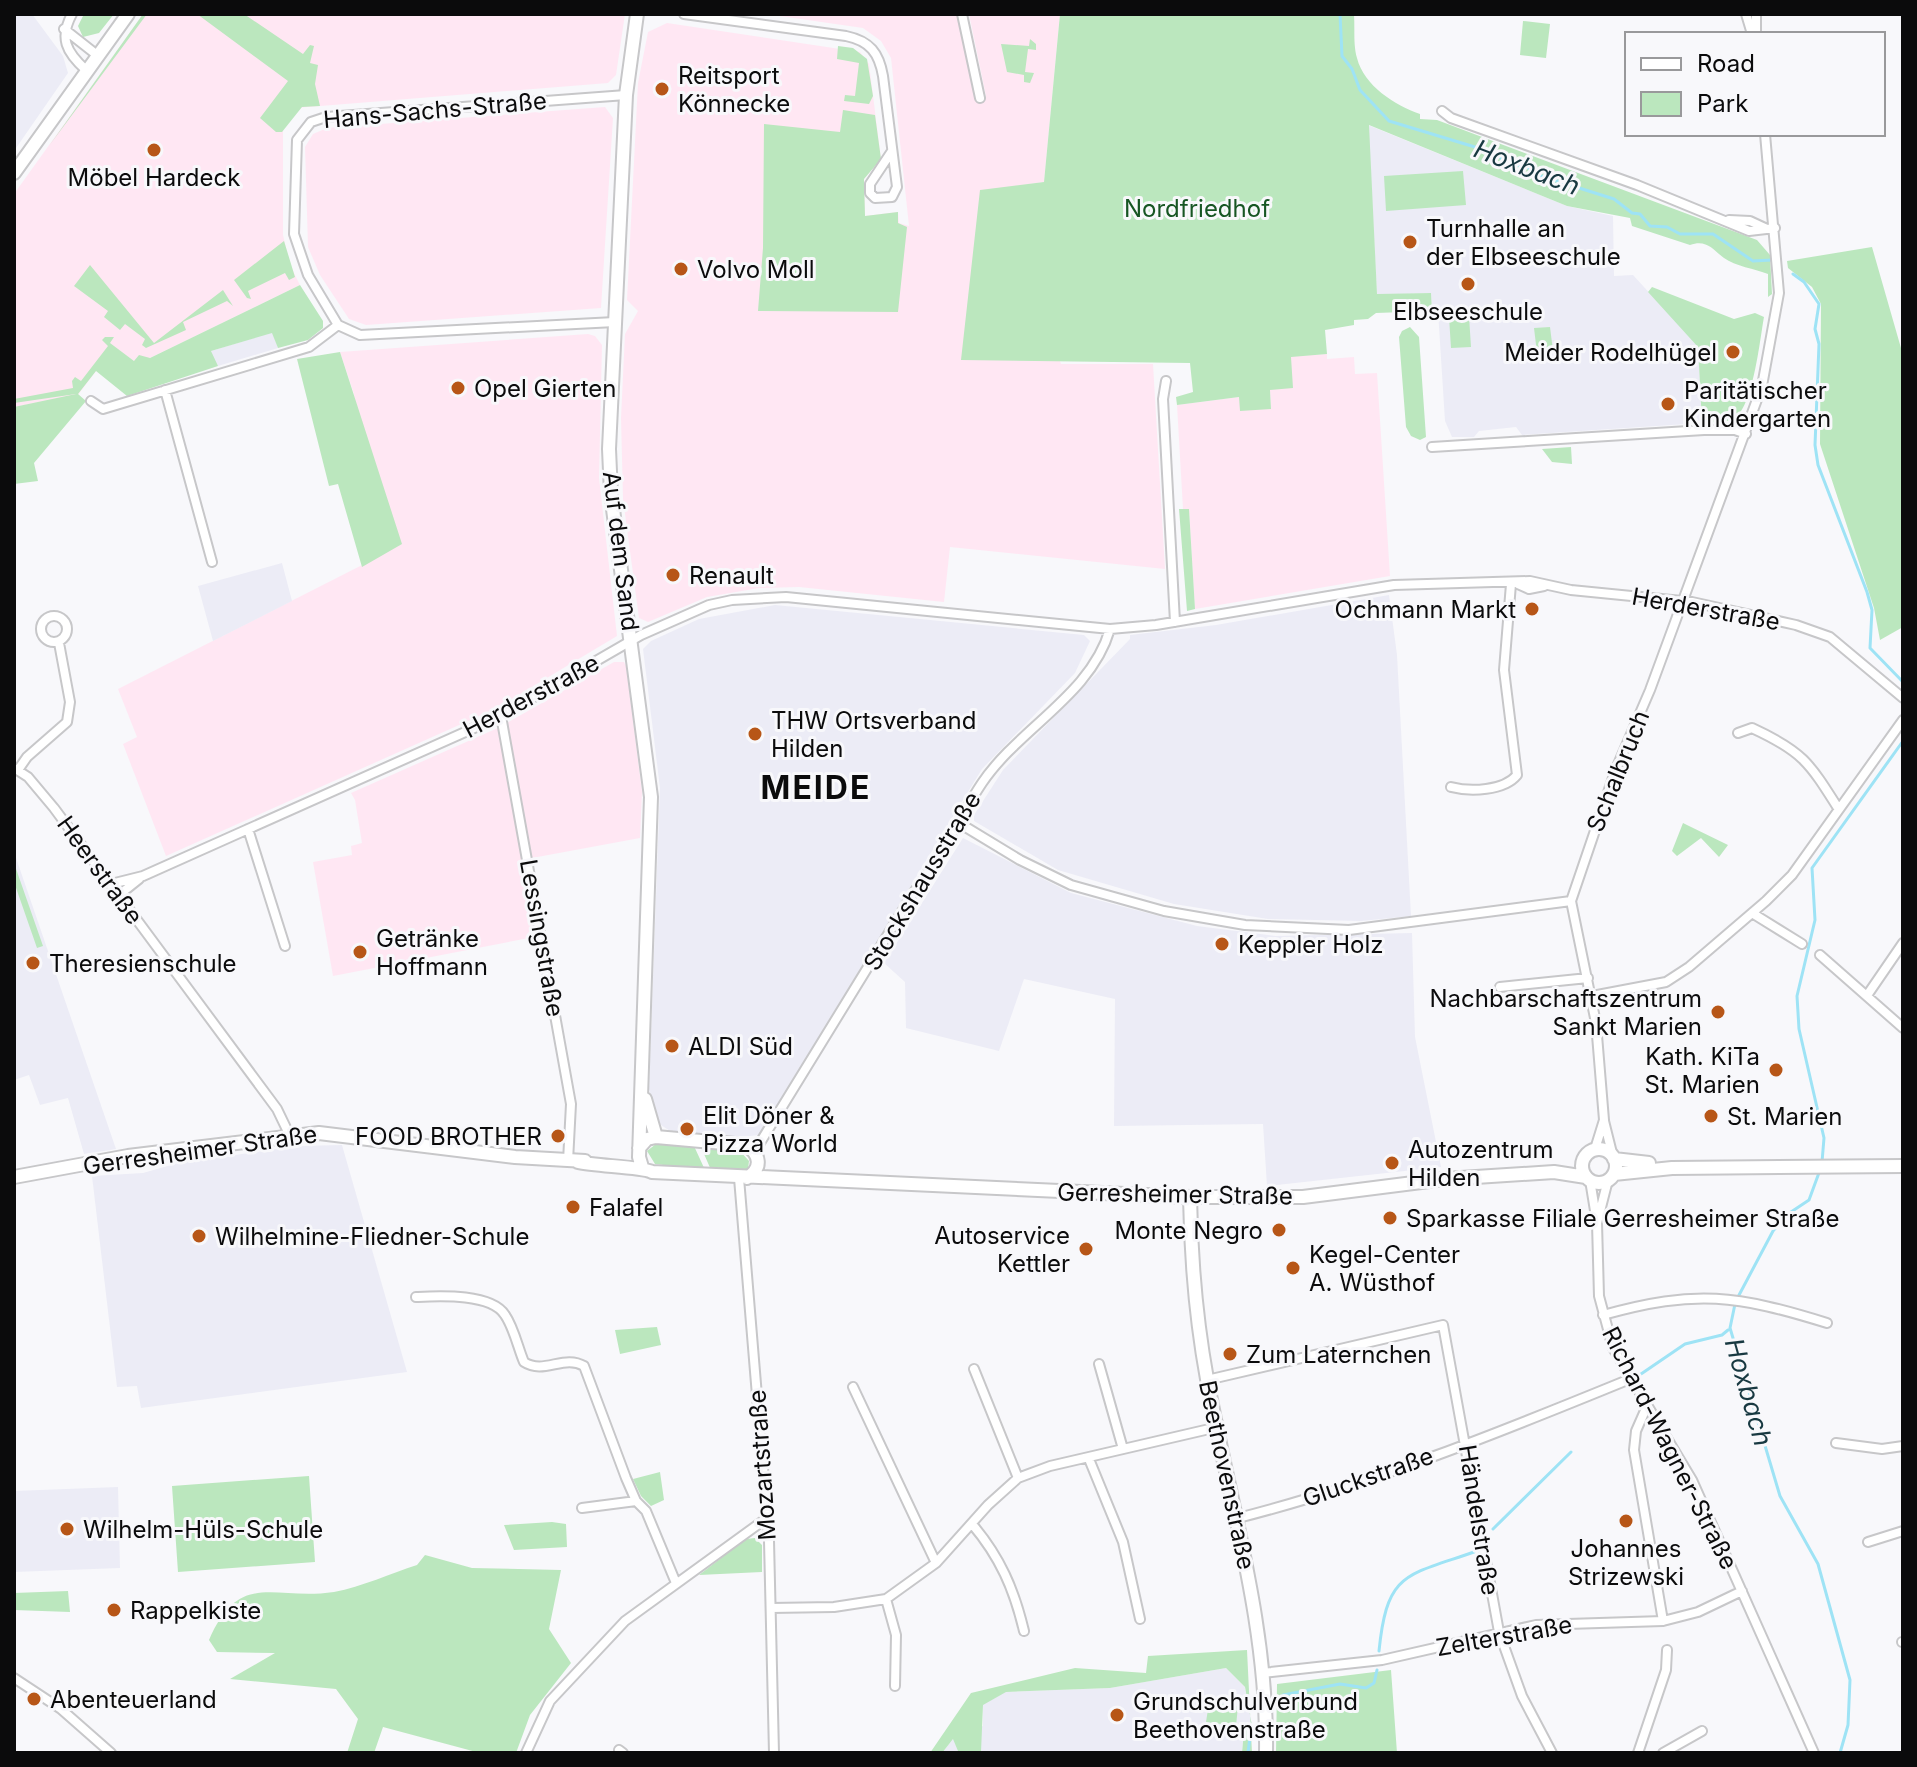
<svg xmlns="http://www.w3.org/2000/svg" width="1917" height="1767" viewBox="0 0 1917 1767" font-family="Inter,sans-serif">
<rect width="100%" height="100%" fill="#f8f8fb"/>
<!-- commercial -->
<path fill="#ffe7f3" d="M143 14H625L616 75 608 83 283 109V235L290 265 300 285 150 358 134 361 114 347 78 395 14 407V194Z
M766 14H958L976 99 986 96 969 14H1060L1044 182 1001 188 1061 364H1153L1165 569 950 547 944 602 799 587 759 588 707 597 648 622 639 618 623 499 621 418 625 334 638 311 627 300 638 83 648 32 667 23 860 52 869 64 881 159 864 179 865 216 898 212 899 223 909 226 891 58 881 41 863 28Z
M605 107 613 118 601 308 366 325 349 319 320 275 308 247 305 147 313 134 327 128Z
M588 334 595 336 602 345 599 478 617 636 495 709 166 856 123 744 137 737 118 689 370 561 354 394 340 352Z
M1327 354V359L1354 357 1355 374 1377 373 1390 576 1195 609 1189 509H1183L1177 405 1239 397 1271 409 1270 390 1290 356Z
M614 662H624L626 666 642 792 640 838 532 858 505 724Z
M500 727 539 936 333 976 313 862 352 855 351 846 362 843 355 800 351 793Z"/>
<!-- built -->
<path fill="#ececf6" d="M14 14H32L63 56 68 73 14 151Z
M1368 125 1567 206 1613 216 1614 276 1633 275 1698 346 1702 423 1522 435 1516 427 1479 431 1474 437H1452L1445 421 1438 311H1432L1431 293 1377 295Z
M273 332 278 348 218 366 213 360 211 351Z
M282 563 292 601 213 641 198 586Z
M1389 595 1397 655 1411 916 1361 921 1268 919 1174 904 1058 870 974 821V815L1003 770 1130 639V635L1216 625Z
M775 605 1084 635 1090 641 1075 673 982 769 759 1135 742 1137 670 1131 658 1123 649 1089 660 788 643 649 651 641 699 619Z
M963 838 1071 893 1197 926 1276 936 1412 933 1415 1037 1441 1167 1267 1186 1263 1124 1114 1126 1115 999 1024 979 999 1051 906 1028 905 982 884 963Z
M14 852 116 1149 84 1154 68 1098 40 1105 29 1075 14 1080Z
M342 1145 407 1372 141 1408 137 1386 117 1387 92 1176 143 1173 178 1163 298 1146Z
M118 1487 120 1568 14 1572V1491Z
M1226 1668 1245 1687 1252 1726 1244 1731 1242 1753H942L953 1739 983 1726V1704L1005 1692 1110 1688Z"/>
<!-- green -->
<path fill="#bbe7be" d="M84 14H114L99 33 83 37 78 26Z
M143 14H147L49 146Z
M197 14H244L303 54 310 45 314 46 310 63 318 65 315 84 320 106 302 107 282 132H276L260 118 288 81Z
M1060 14H1354C1355 28 1353 45 1357 58 1364 86 1395 105 1420 114V119L1437 120 1757 240 1770 255 1772 294 1768 297V274C1755 269 1735 266 1724 258 1713 250 1707 239 1690 245L1632 226 1630 218 1567 206 1369 125 1377 294 1431 293 1432 311 1376 313 1368 319 1354 320V325L1325 330 1327 354 1291 357 1293 388 1270 390 1271 409 1240 411 1239 397 1177 405 1176 397 1193 392 1190 363 961 360 980 190 1044 182Z
M1523 21 1550 24 1546 58 1520 55Z
M1030 39 1036 44V50L1028 49 1025 72 1034 73 1030 83 1024 82V75L1007 72 1001 44 1029 46Z
M838 46 853 48 867 59 873 96 869 104 844 101 845 95 855 96 859 63 837 59Z
M843 110 875 115 881 159 864 179 865 216 898 212V223L907 227 898 312 758 311 763 248 764 124 840 132Z
M1463 171 1466 205 1386 211 1384 176Z
M284 241 295 277 289 280 285 273 248 291 251 299 247 298 234 280Z
M1872 247 1903 355V627L1880 640 1874 608 1820 444 1821 304 1812 287 1788 268 1787 261Z
M90 265 154 343 223 290 233 306 227 301 183 322 186 330 146 348 142 345 145 339 125 324 120 330 104 317 108 311 74 286Z
M300 285 323 321V328L308 340 278 348 272 333 211 351 218 366 127 396 96 371 78 394 86 401 34 463 38 481 14 484V407L76 394 14 403V399L73 388 72 381 75 377 81 381 108 346 102 340 105 337H114L110 343 134 361 139 355 150 358Z
M1652 287 1734 319 1755 313 1764 317C1760 338 1753 410 1733 419 1725 423 1711 422 1702 423L1698 347 1648 292Z
M1469 316 1471 347 1451 348 1449 317Z
M1410 327 1419 337 1426 437 1420 440 1411 436 1406 427 1399 337 1402 331Z
M1550 327 1553 351 1537 353 1534 328Z
M340 352 402 544 362 567 338 484 329 486 297 359Z
M1571 447 1572 464 1552 462 1542 449Z
M1179 509H1189L1195 609 1187 611Z
M1683 823 1687 825 1728 845 1719 857 1701 838 1677 856 1672 851Z
M14 863 43 946 37 948 14 882Z
M656 1144 694 1146 705 1170 655 1164 647 1151Z
M701 1147 740 1151 749 1161 748 1169 711 1170Z
M657 1327 661 1345 620 1354 615 1330Z
M660 1472 664 1500 651 1506 641 1496 633 1479Z
M309 1476 315 1562 178 1572 172 1486Z
M552 1522 566 1524 567 1547 514 1550 504 1525Z
M755 1538 762 1545V1572L699 1575 746 1539Z
M425 1555 472 1568 561 1570 549 1629 571 1663 530 1715 516 1753H480L383 1727 374 1753H347L358 1719 336 1689 230 1679 275 1653 217 1652 209 1640C240 1569 273 1601 334 1592 362 1587 391 1573 417 1565Z
M68 1591 70 1612 14 1610V1593Z
M1247 1650 1252 1753H1242L1244 1731 1252 1726 1245 1687 1226 1668 1110 1688 1006 1692 983 1705 981 1752 958 1751 953 1739 942 1753H930L971 1693 1075 1668 1146 1673 1148 1656Z
M1391 1670 1397 1753H1276L1277 1684Z
M1209 1703 1238 1706 1236 1726 1206 1722Z"/>
<g fill="none" stroke-linecap="round" stroke-linejoin="round">
<!-- stream -->
<path stroke="#9ee3f5" stroke-width="3" d="M1340 14 1342 56 1352 69 1360 90 1389 121 1498 154 1503 161 1532 169 1541 176 1614 199 1632 213 1640 214 1650 226 1667 227 1680 234H1713L1753 261 1772 260
M1793 274 1804 282 1819 304 1815 329 1819 344 1815 445 1818 465 1867 592 1872 610 1870 648 1903 682
M1822 1162 1824 1138 1799 1029 1797 996 1815 920 1812 868 1903 741
M1738 1297 1773 1231 1788 1214 1809 1200 1820 1170
M1735 1304 1730 1328 1780 1496 1818 1564 1850 1680 1848 1725 1840 1753
M1641 1374 1685 1344 1722 1335 1728 1330
M1493 1529 1571 1452
M1379 1651C1387 1572 1405 1576 1474 1552
M1283 1695 1340 1684 1366 1688 1374 1683 1377 1670
M1248 1753 1250 1737"/>
<defs>
<path id="street" d="M72 14C59 38 66 52 86 70
M684 14 846 36C870 41 879 53 883 76L897 187 892 197 875 198 870 193V184L892 151
M962 14 980 98
M1746 14 1752 34
M1756 14V34
M64 29 97 55
M1442 111 1451 118 1637 185 1749 231 1775 228
M1729 220 1750 221 1765 228
M615 322 360 335 338 325 308 275 294 234 297 140 311 122 326 117 626 95
M1166 381 1163 399 1175 622
M165 390 212 562
M91 401 103 409 309 347 338 325
M1432 447 1704 430H1735L1746 434
M1518 584 1529 589 1544 586
M41 629a13 13 0 1 1 26 0a13 13 0 1 1-26 0Z
M501 716 571 1104 568 1161
M1738 733 1752 728C1802 751 1809 762 1838 808
M14 768 28 777 54 808 277 1109 290 1136
M18 770 27 757 67 722 70 702 59 643
M1451 787C1470 792 1504 791 1517 775L1504 670 1511 584
M959 823 1020 860 1071 885 1164 911 1245 925 1349 930 1571 901
M248 829 285 946
M111 884 143 876 501 716 641 635 709 605 732 600 786 597 1110 629 1156 625 1394 585 1530 581 1571 590 1692 602 1796 625 1830 637 1903 698
M119 895 139 879
M1752 913 1802 944
M1820 955 1903 1028
M1500 987 1588 978
M1868 994 1903 943
M1592 996 1666 982 1689 967 1766 901 1792 875 1903 720
M1604 1121 1613 1157
M1595 1149 1604 1120 1596 1023 1571 901 1616 769 1650 690 1762 386 1779 293 1765 134
M755 1151 914 892C941 858 958 819 982 783 1019 728 1091 695 1110 629
M739 1178 769 1541 774 1753
M1590 1180 1597 1223 1599 1296 1613 1348 1692 1480 1814 1753
M1597 1223 1608 1180
M416 1297C439 1296 491 1293 505 1315 514 1328 518 1348 524 1362 544 1375 564 1354 584 1366L626 1478 636 1501 646 1511 676 1583
M1603 1315C1697 1289 1736 1295 1827 1323
M1099 1364 1123 1449
M974 1369 1018 1478
M1207 1380 1443 1325 1499 1632 1522 1696 1552 1753
M853 1387 936 1563
M1647 1406 1636 1431 1634 1450 1663 1621
M1836 1443 1882 1449 1903 1446
M1089 1459 1123 1542 1140 1619
M582 1508 636 1501
M1238 1518C1372 1484 1503 1431 1630 1379
M972 1524C1000 1557 1014 1589 1024 1631
M1868 1542 1903 1531
M886 1599 896 1635 895 1686
M771 1608 834 1607 886 1599 936 1563 988 1505 1018 1478 1050 1466 1218 1427
M1902 1642H1903
M1262 1673 1382 1660 1536 1625 1663 1621 1698 1612 1742 1591
M14 1678 61 1709 111 1753
M619 1750 623 1753
M526 1753 550 1701 625 1621 767 1518
M1638 1753 1666 1670 1667 1650
M1663 1753 1702 1731"/>
<path id="secondary" d="M637 14 626 95 609 449 611 494 651 797 639 1157 642 1167
M14 173 128 14
M645 1099 656 1137
M639 1148 647 1139 656 1137 746 1145C760 1154 763 1168 747 1178
M1582 1166a17 17 0 1 1 34 0a17 17 0 1 1-34 0Z
M1614 1159 1649 1163
M578 1162C595 1166 643 1167 652 1172L1190 1197H1303L1445 1179 1554 1172 1586 1177
M1614 1174 1672 1168 1903 1166
M14 1177 128 1156 319 1133 515 1157 585 1161
M1190 1197C1191 1258 1196 1319 1207 1379 1230 1504 1268 1625 1266 1753"/>
</defs>
<!-- street casing -->
<use href="#street" stroke="#c7c7c9" stroke-width="12"/>
<!-- secondary casing -->
<use href="#secondary" stroke="#c7c7c9" stroke-width="16"/>
<!-- street -->
<use href="#street" stroke="#fff" stroke-width="8"/>
<!-- secondary -->
<use href="#secondary" stroke="#fff" stroke-width="12"/>
</g>
<!-- markers -->
<g fill="#b75617" stroke="#f8f8fb" stroke-width="3">
<circle cx="662" cy="89" r="8"/>
<circle cx="154" cy="150" r="8"/>
<circle cx="1410" cy="242" r="8"/>
<circle cx="681" cy="269" r="8"/>
<circle cx="1468" cy="284" r="8"/>
<circle cx="1733" cy="352" r="8"/>
<circle cx="458" cy="388" r="8"/>
<circle cx="1668" cy="404" r="8"/>
<circle cx="673" cy="575" r="8"/>
<circle cx="1532" cy="609" r="8"/>
<circle cx="755" cy="734" r="8"/>
<circle cx="1222" cy="944" r="8"/>
<circle cx="360" cy="952" r="8"/>
<circle cx="33" cy="963" r="8"/>
<circle cx="1718" cy="1012" r="8"/>
<circle cx="672" cy="1046" r="8"/>
<circle cx="1776" cy="1070" r="8"/>
<circle cx="1711" cy="1116" r="8"/>
<circle cx="687" cy="1129" r="8"/>
<circle cx="558" cy="1136" r="8"/>
<circle cx="1392" cy="1163" r="8"/>
<circle cx="573" cy="1207" r="8"/>
<circle cx="1390" cy="1218" r="8"/>
<circle cx="1279" cy="1230" r="8"/>
<circle cx="199" cy="1236" r="8"/>
<circle cx="1086" cy="1249" r="8"/>
<circle cx="1293" cy="1268" r="8"/>
<circle cx="1230" cy="1354" r="8"/>
<circle cx="1626" cy="1521" r="8"/>
<circle cx="67" cy="1529" r="8"/>
<circle cx="114" cy="1610" r="8"/>
<circle cx="34" cy="1699" r="8"/>
<circle cx="1117" cy="1715" r="8"/>
</g>
<g text-anchor="middle" dominant-baseline="central" stroke-width="6" stroke-linejoin="round" paint-order="stroke">
<!-- poi labels -->
<g font-size="24" fill="#0b0b0c" stroke="#f8f8fb" text-anchor="start">
<text x="678" y="75">Reitsport<tspan x="678" dy="28">Könnecke</tspan></text>
<text x="154" y="177" text-anchor="middle">Möbel Hardeck</text>
<text x="1426" y="228">Turnhalle an<tspan x="1426" dy="28">der Elbseeschule</tspan></text>
<text x="697" y="269">Volvo Moll</text>
<text x="1468" y="311" text-anchor="middle">Elbseeschule</text>
<text x="1717" y="352" text-anchor="end">Meider Rodelhügel</text>
<text x="474" y="388">Opel Gierten</text>
<text x="1684" y="390">Paritätischer<tspan x="1684" dy="28">Kindergarten</tspan></text>
<text x="689" y="575">Renault</text>
<text x="1516" y="609" text-anchor="end">Ochmann Markt</text>
<text x="771" y="720">THW Ortsverband<tspan x="771" dy="28">Hilden</tspan></text>
<text x="376" y="938">Getränke<tspan x="376" dy="28">Hoffmann</tspan></text>
<text x="1238" y="944">Keppler Holz</text>
<text x="49" y="963">Theresienschule</text>
<text x="1702" y="998" text-anchor="end">Nachbarschaftszentrum<tspan x="1702" dy="28">Sankt Marien</tspan></text>
<text x="688" y="1046">ALDI Süd</text>
<text x="1760" y="1056" text-anchor="end">Kath. KiTa<tspan x="1760" dy="28">St. Marien</tspan></text>
<text x="703" y="1115">Elit Döner &amp;<tspan x="703" dy="28">Pizza World</tspan></text>
<text x="1727" y="1116">St. Marien</text>
<text x="542" y="1136" text-anchor="end">FOOD BROTHER</text>
<text x="1408" y="1149">Autozentrum<tspan x="1408" dy="28">Hilden</tspan></text>
<text x="589" y="1207">Falafel</text>
<text x="1406" y="1218">Sparkasse Filiale Gerresheimer Straße</text>
<text x="1263" y="1230" text-anchor="end">Monte Negro</text>
<text x="1070" y="1235" text-anchor="end">Autoservice<tspan x="1070" dy="28">Kettler</tspan></text>
<text x="215" y="1236">Wilhelmine-Fliedner-Schule</text>
<text x="1309" y="1254">Kegel-Center<tspan x="1309" dy="28">A. Wüsthof</tspan></text>
<text x="1246" y="1354">Zum Laternchen</text>
<text x="83" y="1529">Wilhelm-Hüls-Schule</text>
<text x="1626" y="1548" text-anchor="middle">Johannes<tspan x="1626" dy="28">Strizewski</tspan></text>
<text x="130" y="1610">Rappelkiste</text>
<text x="50" y="1699">Abenteuerland</text>
<text x="1133" y="1701">Grundschulverbund<tspan x="1133" dy="28">Beethovenstraße</tspan></text>
</g>
<!-- street labels -->
<g font-size="24" fill="#0b0b0c" stroke="#f8f8fb">
<text transform="translate(435 110) rotate(-5)">Hans-Sachs-Straße</text>
<text transform="translate(621 551) rotate(83)">Auf dem Sand</text>
<text transform="translate(1706 609) rotate(10)">Herderstraße</text>
<text transform="translate(531 696) rotate(-28)">Herderstraße</text>
<text transform="translate(1618 771) rotate(-68)">Schalbruch</text>
<text transform="translate(100 870) rotate(54)">Heerstraße</text>
<text transform="translate(922 881) rotate(-59)">Stockshausstraße</text>
<text transform="translate(542 938) rotate(80)">Lessingstraße</text>
<text transform="translate(200 1150) rotate(-8)">Gerresheimer Straße</text>
<text transform="translate(1175 1194) rotate(1)">Gerresheimer Straße</text>
<text transform="translate(1670 1448) rotate(63)">Richard-Wagner-Straße</text>
<text transform="translate(762 1465) rotate(-94)">Mozartstraße</text>
<text transform="translate(1227 1475) rotate(78)">Beethovenstraße</text>
<text transform="translate(1368 1477) rotate(-19)">Gluckstraße</text>
<text transform="translate(1479 1520) rotate(81)">Händelstraße</text>
<text transform="translate(1504 1636) rotate(-10)">Zelterstraße</text>
</g>
<!-- park labels -->
<g font-size="24" fill="#175623" stroke="#f8f8fb">
<text x="1197" y="208">Nordfriedhof</text>
</g>
<!-- water labels -->
<g font-size="26" font-style="italic" fill="#183941" stroke="#f8f8fb">
<text transform="translate(1527 167) rotate(21)">Hoxbach</text>
<text transform="translate(1749 1392) rotate(74)">Hoxbach</text>
</g>
<!-- district labels -->
<g font-size="32" font-weight="bold" letter-spacing="2" fill="#0b0b0c" stroke="#f8f8fb">
<text x="816" y="787">MEIDE</text>
</g>
</g>
<!-- border -->
<rect width="1917" height="1767" fill="none" stroke="#0b0b0c" stroke-width="32"/>
<!-- legend -->
<rect x="1625" y="32" width="260" height="104" fill="#f8f8fb" stroke="#99999b" stroke-width="2"/>
<rect x="1641" y="58" width="40" height="12" fill="#ffffff" stroke="#99999b" stroke-width="2"/>
<text x="1697" y="72" font-size="24" fill="#0b0b0c">Road</text>
<rect x="1641" y="92" width="40" height="24" fill="#bbe7be" stroke="#99999b" stroke-width="2"/>
<text x="1697" y="112" font-size="24" fill="#0b0b0c">Park</text>
</svg>
